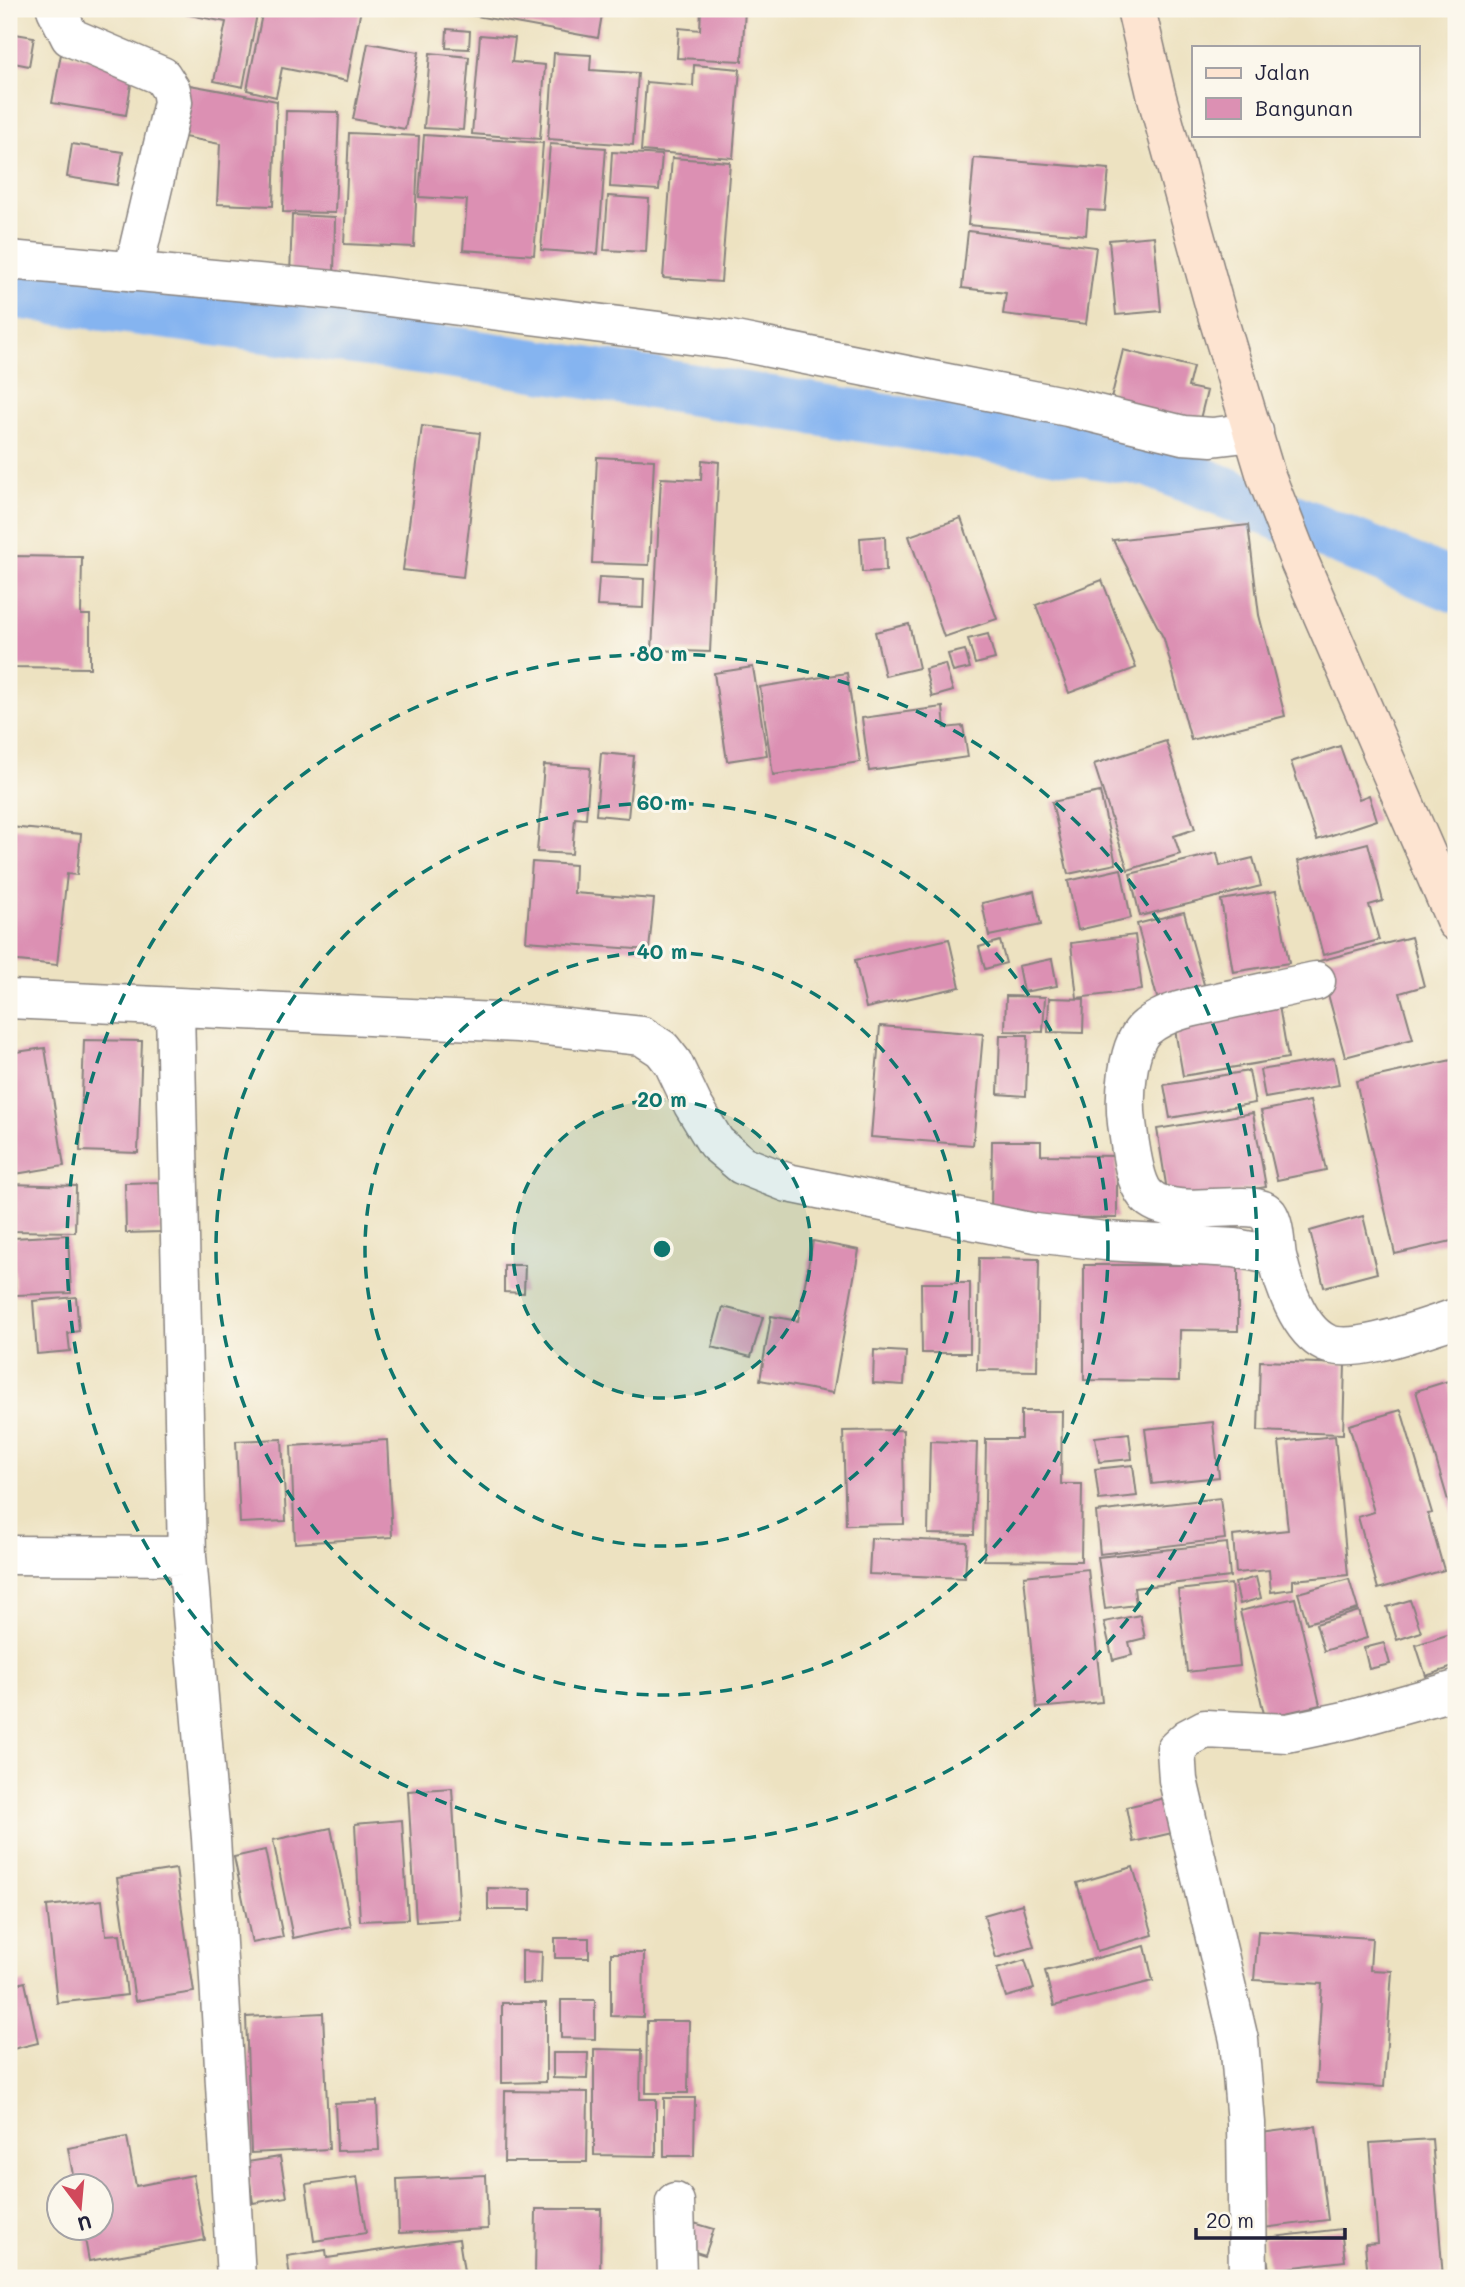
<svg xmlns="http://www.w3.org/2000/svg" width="1465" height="2287" viewBox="0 0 1465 2287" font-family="Mali,sans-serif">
<rect width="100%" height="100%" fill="#fbf7ec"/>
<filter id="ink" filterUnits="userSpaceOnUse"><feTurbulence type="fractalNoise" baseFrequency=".0143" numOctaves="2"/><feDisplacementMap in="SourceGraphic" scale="14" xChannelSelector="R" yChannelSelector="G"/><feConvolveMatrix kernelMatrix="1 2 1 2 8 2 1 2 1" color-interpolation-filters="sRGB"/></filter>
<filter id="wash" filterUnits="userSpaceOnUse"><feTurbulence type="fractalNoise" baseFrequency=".00686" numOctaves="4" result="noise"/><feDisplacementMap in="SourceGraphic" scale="28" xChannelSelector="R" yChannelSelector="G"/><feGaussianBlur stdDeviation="1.57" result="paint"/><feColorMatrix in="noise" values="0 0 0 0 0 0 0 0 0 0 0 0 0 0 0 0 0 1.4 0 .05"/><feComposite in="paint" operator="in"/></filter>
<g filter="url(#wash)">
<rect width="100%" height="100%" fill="#ede2c1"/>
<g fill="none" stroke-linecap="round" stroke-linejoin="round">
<!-- canal -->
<path stroke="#85b4f0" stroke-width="52" d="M9 292 471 355 1149 461 1456 587"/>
</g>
<g id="blocks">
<!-- building -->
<path fill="#dc90b3" d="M185 9H258L243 87 214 81 226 22 184 14Z
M263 9H361L347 81 282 68 276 97 247 90Z
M437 9H603L598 38Z
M701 9H745L742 61 677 58 679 28 700 30Z
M1285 9H1312L1313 10 1286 16Z
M447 29 470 31 469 49 446 48Z
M9 33 34 37 29 66 9 62Z
M480 35 515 38 512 62 545 65 540 139 472 134Z
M368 43 419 52 405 129 353 119Z
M430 53 469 57 463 130 424 128Z
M554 53 591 55 590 70 638 73 633 145 548 139Z
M61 54 134 66 126 115 52 103Z
M694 65 740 69 733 158 641 151 646 82 693 86Z
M179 83 277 101 273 206 217 204 220 144 169 134Z
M286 111 339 112 335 213 283 212Z
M349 133 419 136 414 247 344 244Z
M424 135 543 143 534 255 463 250 467 200 419 197Z
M72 144 123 152 117 185 67 177Z
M550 144 606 148 598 254 541 250Z
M612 152 662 155 659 190 610 187Z
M672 158 730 162 721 282 663 278Z
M974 158 1109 169 1105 211 1088 210 1086 235 968 225Z
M608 196 649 199 646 252 604 250Z
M292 215 335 217 334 279 290 277Z
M968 231 1096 247 1086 324 1003 314 1006 293 962 288Z
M1154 236 1161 311 1116 315 1109 240Z
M1123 350 1193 367 1188 387 1207 391 1199 423 1110 403Z
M422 426 480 433 463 577 403 570Z
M597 457 654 460 649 565 592 563Z
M702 460 719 462 710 652 652 650 661 478 701 480Z
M961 518 997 619 944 637 909 536Z
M1248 525 1259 615 1285 716 1191 740 1164 639 1113 540Z
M885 536 886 571 862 572 860 538Z
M9 556 82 557 81 615H90V668L9 667Z
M599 577 644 579 643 608 597 606Z
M1102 580 1136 668 1069 693 1036 605Z
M909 624 919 668 885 676 875 632Z
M988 634 995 659 975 664 968 639Z
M965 650 970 668 953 672 948 654Z
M945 664 953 691 932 697 925 669Z
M753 667 767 755 727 761 714 673Z
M847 673 860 762 773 775 760 687Z
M943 707 945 728 963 726 968 757 869 771 862 718Z
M1166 741 1195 829 1174 836 1180 854 1128 870 1094 764Z
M1340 746 1359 799 1369 795 1377 820 1317 840 1291 762Z
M601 753 634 756 628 818 596 815Z
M544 765 590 768 586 819 575 818 572 854 537 852Z
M1100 792 1116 864 1068 874 1052 802Z
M10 827 81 834 77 875 67 874 57 965 9 960Z
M1368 843 1383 901 1369 905 1379 940 1323 955 1298 861Z
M1217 853 1220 866 1253 858 1261 886 1140 916 1130 874Z
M532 862 575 865 574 893 654 899 649 950 526 941Z
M1121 869 1131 918 1078 930 1068 881Z
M1034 891 1041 925 989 936 982 903Z
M1276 891 1289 963 1233 972 1221 900Z
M1184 912 1208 999 1161 1012 1137 924Z
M1135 935 1142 990 1077 998 1071 943Z
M1411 937 1424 986 1400 993 1413 1039 1345 1057 1319 961Z
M949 939 960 987 866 1008 855 960Z
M1000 941 1006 963 985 969 979 947Z
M1052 959 1057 986 1023 992 1018 966Z
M1006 996 1045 997 1043 1032 1005 1031Z
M1049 998 1084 999 1083 1033 1048 1032Z
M1278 1000 1288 1058 1183 1076 1173 1018Z
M880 1026 983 1034 973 1145 871 1137Z
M1000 1035H1028L1026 1096 998 1094Z
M84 1040 142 1041 138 1153 80 1151Z
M45 1048 64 1166 9 1175V1053Z
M1334 1058 1339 1085 1265 1098 1260 1070Z
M1456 1059V1240L1395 1254 1356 1081Z
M1249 1071 1255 1103 1170 1118 1164 1085Z
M1310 1101 1326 1170 1277 1180 1261 1111Z
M1253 1113 1266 1187 1169 1203 1157 1129Z
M992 1141H1041V1155L1117 1156V1218L991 1217Z
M160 1182 161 1232 126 1233 125 1183Z
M9 1184 76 1186 75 1232 9 1231Z
M1363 1216 1377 1273 1324 1287 1310 1231Z
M68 1235 71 1293 15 1295 13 1238Z
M813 1241 859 1250 833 1393 760 1380 771 1316 798 1321Z
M979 1258 1039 1259 1037 1371 977 1370Z
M504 1265H525L524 1293 504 1292Z
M1084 1265H1238V1331L1180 1330 1179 1381 1084 1380Z
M921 1283H970V1353H922Z
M76 1297 79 1331 68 1333 70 1351 37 1354 33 1301Z
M723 1307 763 1317 751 1357 712 1347Z
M874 1350 906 1352 904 1385 873 1383Z
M1260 1361 1345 1364 1343 1434 1258 1431Z
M1448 1381 1452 1396 1456 1395V1528L1416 1391Z
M1401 1410 1432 1513 1428 1514 1444 1570 1378 1589 1358 1517 1374 1512 1349 1425Z
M1021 1411H1062L1061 1484H1082L1081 1561 984 1560 986 1439H1021Z
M1213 1422 1219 1477 1152 1484 1145 1429Z
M903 1430 904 1524 846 1525 843 1431Z
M1129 1433 1132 1459 1099 1462 1095 1437Z
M1335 1436 1348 1575 1293 1580V1589L1271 1592 1269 1570 1236 1573 1233 1536 1288 1530 1279 1442Z
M282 1439 286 1521 240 1523 236 1441Z
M387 1440 392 1537 295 1543 291 1446Z
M930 1441 977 1443 974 1535 928 1534Z
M1133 1465 1137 1496 1099 1500 1095 1469Z
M1220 1498 1225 1539 1100 1554 1096 1512Z
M871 1538 967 1542 965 1578 869 1574Z
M1227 1543 1230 1577 1134 1588 1136 1605 1105 1609 1098 1557Z
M1088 1569 1102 1702 1037 1708 1024 1576Z
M1256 1577 1261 1598 1240 1604 1235 1583Z
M1349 1579 1358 1609 1307 1623 1298 1593Z
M1231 1584 1240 1666 1187 1672 1178 1590Z
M1295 1598 1320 1705 1265 1718 1240 1611Z
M1410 1600 1421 1632 1397 1640 1387 1607Z
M1359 1611 1367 1638 1324 1651 1316 1624Z
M1140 1615 1145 1638 1129 1642 1132 1655 1113 1660 1104 1622Z
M1453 1633 1456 1642V1666L1426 1676 1416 1645Z
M1384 1643 1390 1664 1369 1669 1364 1648Z
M452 1788 460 1919 416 1922 408 1791Z
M1165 1798 1172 1833 1133 1842 1126 1807Z
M402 1820 408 1919 360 1921 355 1824Z
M331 1828 351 1926 293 1938 273 1840Z
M265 1850 283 1937 252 1943 234 1857Z
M1133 1867 1153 1935 1097 1951 1077 1883Z
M176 1869 194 1992 135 2001 117 1878Z
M488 1888 531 1889V1910H488Z
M102 1900 106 1935 120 1934 127 1995 57 2003 47 1906Z
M1022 1904 1034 1947 996 1958 984 1915Z
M1258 1931 1372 1938 1370 1970 1392 1971 1384 2087 1316 2083 1322 1984 1254 1980Z
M555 1938H589V1958H555Z
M1145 1946 1153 1981 1054 2006 1045 1971Z
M522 1951 542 1952 541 1983 522 1984Z
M611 1953H644L643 2017 611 2016Z
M1025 1960 1034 1989 1006 1997 997 1969Z
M25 1982 38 2043 9 2050V1986Z
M561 2000H595V2039L561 2038Z
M502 2003H546V2082L502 2083Z
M323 2013 329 2149 251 2153 246 2017Z
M647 2021H689L688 2093H646Z
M594 2049 641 2050 640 2099H656V2156L594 2155Z
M553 2053H588L587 2079 553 2078Z
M505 2091 588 2092 587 2162H504Z
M664 2098H695L694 2156H664Z
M377 2101 379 2150 337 2151 335 2103Z
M1316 2126 1328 2220 1263 2228 1253 2134Z
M127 2137 136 2186 193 2175 205 2240 89 2261 83 2228H102V2186H75L68 2148Z
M1432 2139 1443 2278H1368L1365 2244 1378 2243 1370 2143Z
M280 2157 287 2197 253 2203 247 2162Z
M486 2175 488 2229 399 2233 397 2179Z
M357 2177 366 2233 314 2241 306 2184Z
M536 2209H601L600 2278H535Z
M694 2223 714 2229 705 2255 686 2249Z
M1341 2229 1345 2261 1269 2270 1264 2238Z
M459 2239 465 2278H290L287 2256 326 2250 327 2258Z
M1317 2272 1318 2278H1284V2277Z"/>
</g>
</g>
<g filter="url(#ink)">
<use href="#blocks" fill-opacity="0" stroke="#88827e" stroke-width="2"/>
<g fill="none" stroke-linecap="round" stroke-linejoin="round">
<defs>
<path id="minor" d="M56 9 70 37 162 76 171 90 173 102 133 272
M9 260 333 290 730 340 1068 407 1183 435 1212 437 1254 432
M9 999 518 1023 642 1036 662 1049 673 1063 693 1105 716 1143 742 1165 788 1183 1035 1233 1105 1241 1235 1248 1277 1256C1283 1282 1298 1330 1326 1343 1355 1356 1426 1327 1456 1318
M175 1009 187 1556 211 1838 236 2278
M1277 1256C1275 1244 1275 1224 1268 1214 1254 1195 1172 1224 1146 1195 1133 1180 1130 1142 1127 1123 1124 1099 1126 1043 1147 1027 1169 1009 1201 1006 1227 1000 1257 994 1286 987 1316 981
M9 1555 187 1556
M675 2202 677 2278
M1248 2278 1246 2123 1239 2040 1178 1780 1176 1749 1188 1738 1205 1729 1287 1733 1349 1720 1456 1690"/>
<path id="secondary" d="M1136 9 1156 94 1216 311 1266 476 1300 563 1456 922"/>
</defs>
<!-- minor casing -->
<use href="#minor" stroke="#88827e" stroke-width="41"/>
<!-- secondary casing -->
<use href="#secondary" stroke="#88827e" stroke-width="41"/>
<!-- minor -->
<use href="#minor" stroke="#fff" stroke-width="38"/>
<!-- secondary -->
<use href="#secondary" stroke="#fde4d1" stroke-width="38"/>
</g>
</g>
<!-- distance rings -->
<circle cx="662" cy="1249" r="149" fill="#0f766e" fill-opacity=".12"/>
<g fill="none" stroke="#0f766e" stroke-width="3.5" stroke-dasharray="12 9">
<circle cx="662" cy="1249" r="149"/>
<circle cx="662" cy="1249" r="297"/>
<circle cx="662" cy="1249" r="446"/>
<circle cx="662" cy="1249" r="595"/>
</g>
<circle cx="662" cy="1249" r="10" fill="#0f766e" stroke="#fbf7ec" stroke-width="3.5"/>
<g font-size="21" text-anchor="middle" font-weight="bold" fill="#0f766e" stroke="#fbf7ec" stroke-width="6" stroke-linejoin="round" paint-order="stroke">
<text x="662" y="661">80 m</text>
<text x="662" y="810">60 m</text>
<text x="662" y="959">40 m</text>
<text x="662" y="1107">20 m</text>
</g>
<!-- margin -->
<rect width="1465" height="2287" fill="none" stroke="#fbf7ec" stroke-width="35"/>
<!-- legend -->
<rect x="1192" y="46" width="228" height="91" fill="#fbf7ec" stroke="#a4a2a5" stroke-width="2"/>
<rect x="1206" y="68" width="35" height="10" fill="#fde4d1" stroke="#a4a2a5" stroke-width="2"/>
<text x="1255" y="80" font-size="21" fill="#22223b">Jalan</text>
<rect x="1206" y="98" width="35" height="21" fill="#dc90b3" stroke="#a4a2a5" stroke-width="2"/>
<text x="1255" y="116" font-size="21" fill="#22223b">Bangunan</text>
<!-- north arrow -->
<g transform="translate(80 2207) rotate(164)"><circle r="33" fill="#fbf7ec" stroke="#a4a2a5" stroke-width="2"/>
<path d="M0-5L12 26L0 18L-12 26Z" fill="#d1495b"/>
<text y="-10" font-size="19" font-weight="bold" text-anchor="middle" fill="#22223b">U</text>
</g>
<!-- scale -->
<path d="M1196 2228v10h149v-10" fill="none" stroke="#22223b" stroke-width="3.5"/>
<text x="1206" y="2228" font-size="21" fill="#22223b" stroke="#fbf7ec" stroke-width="5" paint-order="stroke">20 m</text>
</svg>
